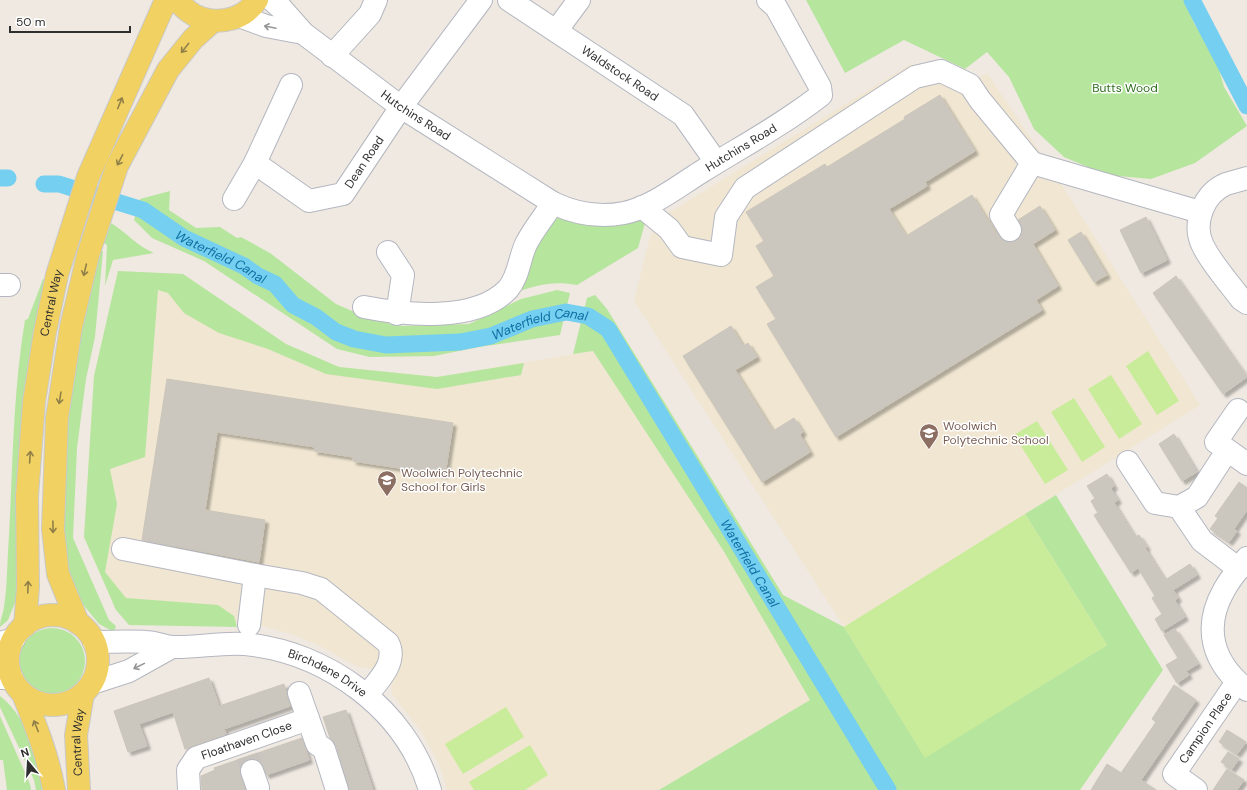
<svg xmlns="http://www.w3.org/2000/svg" width="1247" height="790" viewBox="0 0 1247 790" font-family="'DM Sans',sans-serif">
<defs>
<filter id="shadow"><feDropShadow dx="3.5" dy="3.5" stdDeviation="1" flood-color="#0004"/></filter>
</defs>
<rect width="100%" height="100%" fill="#efe9e1"/>
<!-- education -->
<path fill="#f0e6d1" d="M911 64 968 81 977 79 987 73 1060 182 1200 405 1025 514 1107 645 925 758 844 627 634 301 650 237 662 217Z
M118 271 183 274 286 344 339 367 437 377 593 351 723 550 810 700 659 790H447L440 766 421 731 392 694 391 681 383 675 369 668 358 667 318 645 291 634 259 625 238 624 215 617 116 610 84 537 94 376Z"/>
<!-- green -->
<path fill="#b6e59e" d="M806 0H1184L1195 25 1215 55 1224 87 1247 126 1195 163 1151 179 1107 175 1064 157 1034 129 1009 77 987 52 965 69 904 40 845 73Z
M170 191 169 210 196 228 220 227 237 238 241 237 270 253 336 304 359 314 397 326 469 324 521 299 557 290 570 293 560 335 479 347 434 356 370 357 337 349 204 261 152 238 134 220 140 199Z
M565 216 637 217 645 223 638 248 577 285C556 281 540 284 520 291L519 287 531 250 556 217Z
M111 223C126 232 138 247 154 253L113 260 105 286 107 245 104 243Z
M99 251H103L95 337 86 379 77 448 73 538 109 620 116 626 114 632 99 624 76 596 64 558 62 466 71 378Z
M118 271 183 274 286 344 339 367 437 377 524 363 521 375 437 389 326 374 268 349 219 333 184 313 168 293 158 290 145 457 110 469 117 504 105 572 126 598 218 605 234 616 237 627 129 625 116 610 84 537 94 376Z
M43 279 49 280 20 538 16 600 8 620 0 627C0 619 3 615 4 607 7 589 7 570 8 552 13 475 12 397 25 320L28 319Z
M595 295 607 309 783 595 844 627 925 757 1107 645 1025 514 1056 495 1163 670 1080 790H659L810 700 723 550 593 351 573 354 587 298Z
M19 661a33 33 0 1 1 66 0a33 33 0 1 1-66 0Z
M0 696C29 719 36 756 44 790H36L34 780 0 707Z
M0 716 30 784 31 790H7L3 760H0Z"/>
<!-- pitch -->
<path fill="#c9ec9a" d="M1148 351 1179 401 1157 415 1126 366Z
M1111 375 1142 424 1119 439 1088 389Z
M1074 398 1105 447 1082 462 1051 412Z
M1037 421 1068 470 1045 484 1014 435Z
M1025 514 1107 645 925 758 844 627Z
M506 707 524 737 463 774 445 744Z
M530 745 548 775 525 790H474L469 782Z"/>
<g fill="none" stroke-linecap="round" stroke-linejoin="round">
<!-- canal -->
<g stroke="#75cff0" stroke-width="17">
<path d="M1192 0 1247 106"/>
<path d="M0 178H8"/>
<path id="s1" d="M44 184H59L143 210 184 238 244 266 258 276 275 284 293 305 316 317 336 332 354 339 386 345 460 342 491 336 532 319 566 312 588 316 608 329 888 790"/>
</g>
</g>
<!-- building -->
<path fill="#cbc7bf" stroke="#cbc5ba" filter="url(#shadow)" d="M940 95 975 151 925 182 927 186 889 209 906 236 972 195 996 234 997 233 1004 241 1011 242 1017 240 1021 236 1022 229 1018 220 1040 206 1055 230 1033 244 1058 286 1036 300 1042 310 836 437 767 324 776 319 756 287 774 276 756 246 764 241 746 212 825 164 827 167 905 119 904 117Z
M1146 217 1167 260 1141 273 1120 230Z
M1081 232 1107 275 1094 282 1068 240Z
M1176 276 1247 377 1223 394 1153 293Z
M731 326 743 346 748 343 757 357 735 370 773 431 794 418 803 432 800 435 810 452 762 482 683 356Z
M167 379 453 423 445 475 353 461V457L314 451 315 447 217 432 205 510 265 520 259 562 142 540Z
M1174 434 1197 472 1182 481 1159 444Z
M1107 474 1114 486 1111 489 1118 500 1114 503 1135 537 1139 535 1147 547 1145 548 1165 580 1190 564 1197 575 1173 590 1178 598 1175 601 1185 617 1162 631 1155 619 1162 614 1152 598 1155 596 1138 568 1131 573 1094 515 1098 513 1091 501 1095 498 1087 486Z
M1239 482 1247 488V510L1234 529 1237 531 1229 542 1210 529 1218 518 1215 516Z
M1175 629 1198 664 1186 671 1189 675 1177 683 1166 665 1178 658 1164 635Z
M209 678 219 706 284 684 290 706 224 729 226 734 185 749 173 712 139 724 147 746 128 752 114 711Z
M1174 685 1196 700 1141 780 1156 790H1091L1107 764 1121 773 1156 722 1152 719Z
M346 710 373 790H349L336 745 330 738 323 717Z
M1227 730 1246 742 1237 754 1219 742Z
M302 738 309 760 266 775 260 761 255 759H248L243 763 240 769 245 790H202L201 776 215 770 214 768Z
M1228 752 1239 759 1232 769 1221 762Z
M1227 769 1244 780 1237 790H1213Z"/>
<g fill="none" stroke-linecap="round" stroke-linejoin="round">
<!-- minor-tunnel -->
<path stroke="#c8c4bd" stroke-width="22" stroke-dasharray="22 11" stroke-linecap="butt" d="M247 756 252 771"/>
<defs>
<g id="minor">
<path id="s2" d="M272 0 281 8 303 33 401 107 553 203"/>
<path id="s3" d="M509 0 683 115 716 162"/>
<path d="M239 16 266 26 303 33"/>
<path d="M556 31 579 0"/>
<path d="M332 56 370 14 376 0"/>
<path id="s4" d="M291 85 255 163 309 201 343 194 401 107 481 0"/>
<path d="M1247 178C1240 180 1233 182 1226 184 1203 194 1192 224 1203 246 1212 264 1229 283 1241 299L1247 303"/>
<path d="M234 199 255 163"/>
<path d="M642 207 669 229 682 247 721 255 726 217 745 188 915 77 941 71 970 85 980 100 1032 163 1200 212"/>
<path d="M1010 230 1001 215 1032 163"/>
<path d="M388 252 403 275 397 314"/>
<path d="M0 285H9"/>
<path id="s5" d="M364 307C404 315 476 323 508 289 519 276 519 259 526 244 533 230 544 217 553 203 576 214 599 218 624 213 652 207 677 187 701 172 741 147 784 124 821 95L820 87 776 7 768 0"/>
<path d="M1238 410 1216 442 1247 464"/>
<path d="M1128 462 1155 503 1179 507 1197 497 1223 457"/>
<path d="M1179 507 1202 541 1239 569"/>
<path d="M123 549 255 575 302 583 321 589 388 643C398 662 378 681 367 695"/>
<path d="M1247 558C1239 568 1230 579 1224 590 1202 629 1213 663 1247 690"/>
<path d="M249 625 255 575"/>
<path id="s6" d="M94 642C111 642 129 641 146 642 155 642 163 646 172 647 196 648 221 642 245 644 327 652 406 709 430 790"/>
<path d="M0 643 14 639"/>
<path d="M0 678H12"/>
<path d="M92 683 129 671 172 647"/>
<path d="M299 693 317 744 324 749 337 790"/>
<path d="M252 771 258 788"/>
<path id="s7" d="M189 790 188 770 196 758 308 719"/>
<path id="s8" d="M1196 790 1174 774 1237 682"/>
</g>
<g id="major">
<path d="M177 0C180 5 184 7 188 11 209 27 242 23 257 0"/>
<circle cx="53" cy="660" r="45"/>
<path d="M78 623 58 574 53 529 57 418 71 327 88 255 117 166 168 70 193 39 213 21"/>
<path id="s9" d="M25 626 28 587 27 496 34 402 45 332 57 275 88 177 166 0"/>
<path d="M23 694C36 726 48 756 54 790"/>
<path id="s10" d="M79 790 76 735 83 694"/>
</g>
</defs>
<!-- minor casing -->
<use href="#minor" stroke="#b4b7c1" stroke-width="24"/>
<!-- major casing -->
<use href="#major" stroke="#c9c9c9" stroke-width="24"/>
<!-- minor -->
<use href="#minor" stroke="#fff" stroke-width="22"/>
<!-- major -->
<use href="#major" stroke="#f2d163" stroke-width="22"/>
</g>
<!-- one-way arrows -->
<defs><path id="oneway-shaft" d="M-6 0H5M1.5-3L5.5 0L1.5 3" fill="none" stroke-width="1.6" stroke-linecap="round" stroke-linejoin="round"/></defs>
<g stroke="#969696">
<use href="#oneway-shaft" transform="translate(270 27) rotate(-168)"/>
<use href="#oneway-shaft" transform="translate(139 666) rotate(154)"/>
</g>
<g stroke="#908048">
<use href="#oneway-shaft" transform="translate(185 48) rotate(128)"/>
<use href="#oneway-shaft" transform="translate(120 103) rotate(-68)"/>
<use href="#oneway-shaft" transform="translate(120 160) rotate(117)"/>
<use href="#oneway-shaft" transform="translate(85 270) rotate(103)"/>
<use href="#oneway-shaft" transform="translate(60 398) rotate(99)"/>
<use href="#oneway-shaft" transform="translate(30 457) rotate(-86)"/>
<use href="#oneway-shaft" transform="translate(53 527) rotate(89)"/>
<use href="#oneway-shaft" transform="translate(28 587) rotate(-88)"/>
<use href="#oneway-shaft" transform="translate(36 726) rotate(-112)"/>
</g>
<!-- icons -->
<defs>
<symbol id="school-pin" viewBox="-11 -11 22 30"><path d="M0 17L-7.5 6A9.5 9.5 0 1 1 7.5 6Z" fill="#8d6e63" stroke="#fff"/><path d="M0-5L7-2L0 1L-7-2ZM-4 1L0 2.5L4 1V4Q0 6-4 4Z" fill="#fff"/></symbol>
</defs>
<g fill-rule="evenodd">
<use href="#school-pin" x="918" y="422" width="22" height="30"/>
<use href="#school-pin" x="376" y="469" width="22" height="30"/>
</g>
<g text-anchor="middle" dominant-baseline="central" stroke-width="3" stroke-linejoin="round" paint-order="stroke">
<!-- street labels -->
<g font-size="12" fill="#2e2e2e" stroke="#fff">
<text stroke="none"><textPath href="#s3" startOffset="133">Waldstock Road</textPath></text>
<text stroke="none"><textPath href="#s2" startOffset="185">Hutchins Road</textPath></text>
<text stroke="none"><textPath href="#s5" startOffset="456">Hutchins Road</textPath></text>
<text stroke="none"><textPath href="#s4" startOffset="225">Dean Road</textPath></text>
<text stroke="none"><textPath href="#s9" startOffset="325">Central Way</textPath></text>
<text stroke="none"><textPath href="#s6" startOffset="240">Birchdene Drive</textPath></text>
<text stroke="none"><textPath href="#s8" startOffset="83">Campion Place</textPath></text>
<text stroke="none"><textPath href="#s7" startOffset="88">Floathaven Close</textPath></text>
<text stroke="none"><textPath href="#s10" startOffset="48">Central Way</textPath></text>
</g>
<!-- park labels -->
<g font-size="12" fill="#2c6e1b" stroke="#fff">
<text x="1125" y="88">Butts Wood</text>
</g>
<!-- education labels -->
<g font-size="12" fill="#785e54" stroke="#fff" text-anchor="start">
<text x="943" y="426">Woolwich<tspan x="943" dy="14">Polytechnic School</tspan></text>
<text x="401" y="473">Woolwich Polytechnic<tspan x="401" dy="14">School for Girls</tspan></text>
</g>
<!-- water labels -->
<g font-size="13" font-style="italic" fill="#0d6fa3" stroke="#fff">
<text stroke="none"><textPath href="#s1" startOffset="194">Waterfield Canal</textPath></text>
<text stroke="none"><textPath href="#s1" startOffset="542">Waterfield Canal</textPath></text>
<text stroke="none"><textPath href="#s1" startOffset="890">Waterfield Canal</textPath></text>
</g>
</g>
<!-- north arrow -->
<g transform="translate(28 762) rotate(342)" stroke="#ffffff" stroke-width="3" paint-order="stroke">
<path d="M0-3L7 15L0 10L-7 15Z" fill="#2e2e2e"/>
<text y="-6" font-size="11" font-weight="bold" text-anchor="middle" fill="#2e2e2e">N</text>
</g>
<!-- scale -->
<path d="M10 26v6h120v-6" fill="none" stroke="#2e2e2e" stroke-width="2"/>
<text x="16" y="26" font-size="12" fill="#2e2e2e" stroke="#ffffff" stroke-width="3" paint-order="stroke">50 m</text>
</svg>
